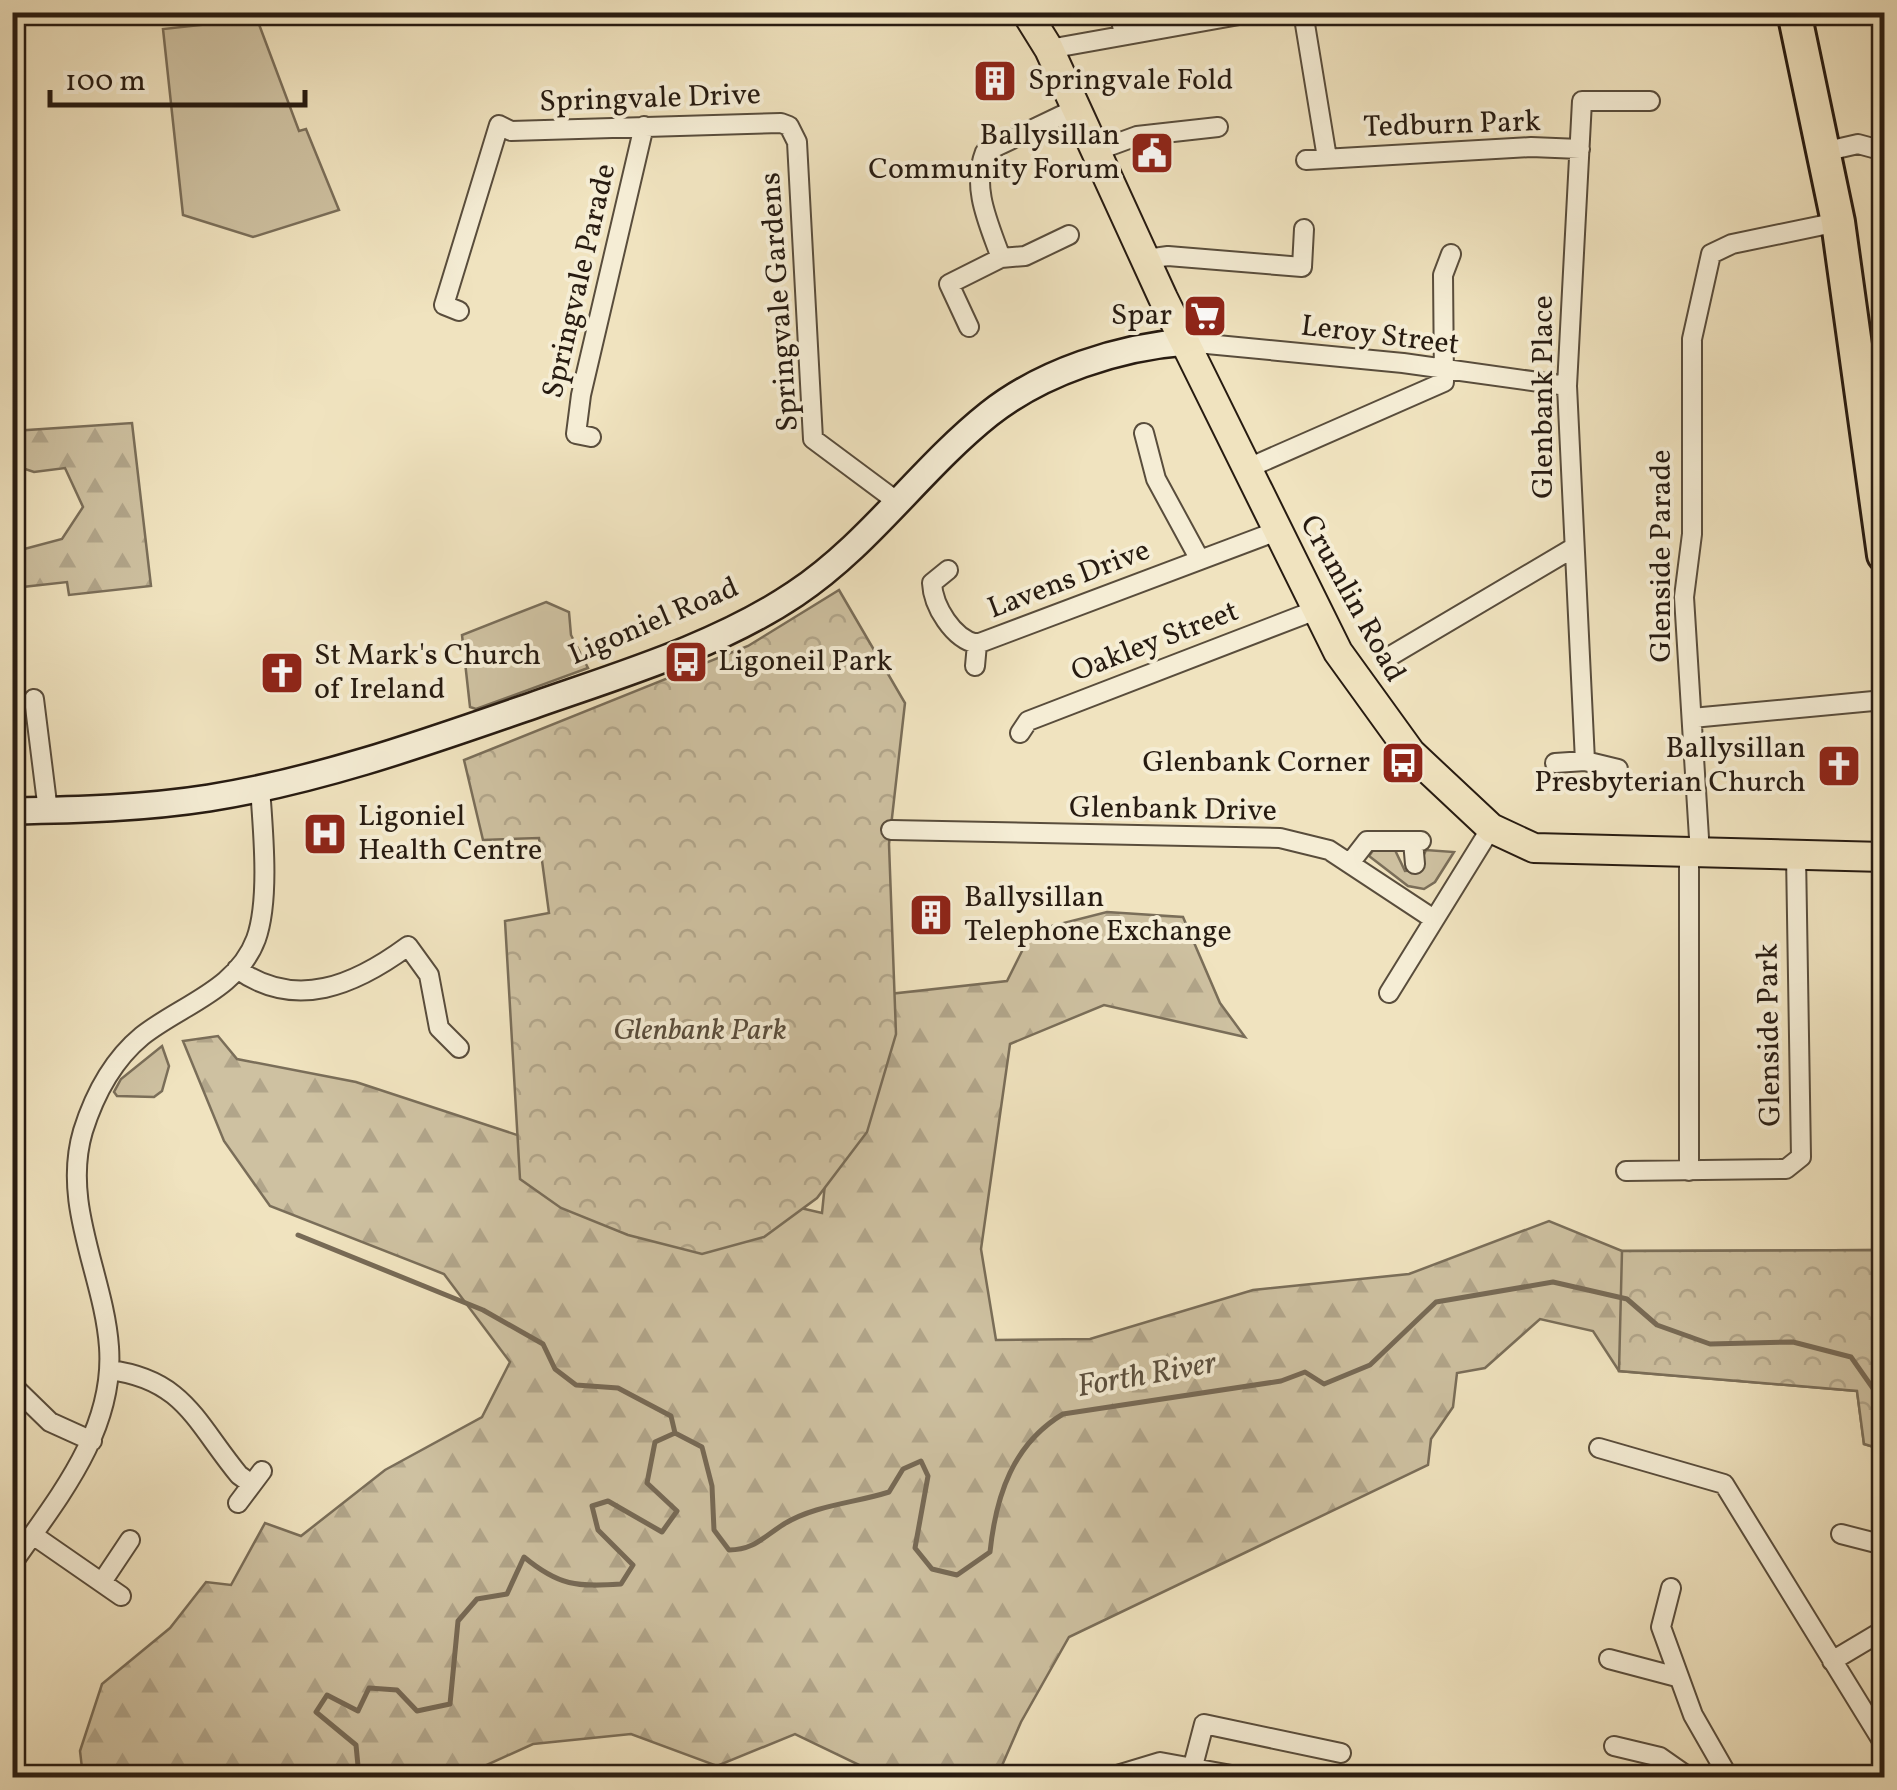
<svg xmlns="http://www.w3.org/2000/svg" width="1897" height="1790" viewBox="0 0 1897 1790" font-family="Vollkorn,serif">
<defs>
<pattern id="forest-firs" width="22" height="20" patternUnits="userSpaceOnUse" patternTransform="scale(2.5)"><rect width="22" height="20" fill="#cec1a1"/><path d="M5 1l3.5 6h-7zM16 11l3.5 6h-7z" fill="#b1a58a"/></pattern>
<pattern id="park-crowns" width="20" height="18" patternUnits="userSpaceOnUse" patternTransform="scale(2.5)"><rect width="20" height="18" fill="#cec1a1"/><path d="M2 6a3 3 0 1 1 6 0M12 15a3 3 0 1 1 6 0" fill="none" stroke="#b1a58a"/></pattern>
</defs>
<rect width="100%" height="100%" fill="#f0e3bf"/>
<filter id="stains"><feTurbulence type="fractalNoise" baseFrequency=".002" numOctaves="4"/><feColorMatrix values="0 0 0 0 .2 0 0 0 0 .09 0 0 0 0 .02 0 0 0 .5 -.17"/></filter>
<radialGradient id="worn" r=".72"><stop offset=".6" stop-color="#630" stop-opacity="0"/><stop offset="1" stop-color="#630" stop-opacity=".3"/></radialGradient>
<!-- green -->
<path fill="#cec1a1" stroke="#7a6e59" stroke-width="2.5" d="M257 19 299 131 306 129 339 210 253 237 183 215 163 29Z
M546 602 569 612 571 635 588 668 476 709 470 707 462 635Z
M1394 848 1405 871 1417 870 1426 850 1454 852 1435 882 1424 889 1408 886 1369 856 1374 849Z
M162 1046 169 1066 162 1091 154 1097 117 1096 114 1092 121 1079Z"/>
<!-- forest -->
<path fill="url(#forest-firs)" stroke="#7a6e59" stroke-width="2.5" d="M132 423 151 586 69 595 67 582 13 588V552L62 539 83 507 65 468 34 472 13 465V431Z
M1107 912 1183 917 1220 1003 1245 1037 1104 1005 1010 1044 981 1249 996 1340 1090 1339 1253 1290 1409 1274 1549 1221 1622 1251 1884 1250V1450L1864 1444 1857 1391 1619 1371 1593 1331 1540 1319 1485 1368 1457 1373 1453 1407 1431 1439 1428 1465 1069 1637 1021 1722 997 1777H884L795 1734 717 1766 631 1734 533 1744 458 1778 83 1777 80 1751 102 1684 170 1628 206 1582 231 1585 265 1523 301 1536 385 1470 482 1417 510 1362 444 1274 270 1206 224 1141 183 1041 218 1036 237 1059 356 1082 593 1160 822 1213 844 999 1007 981 1032 931Z"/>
<!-- park -->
<path fill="url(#park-crowns)" stroke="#7a6e59" stroke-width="2.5" d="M839 590 905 703 889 844 896 1034 867 1132 817 1198 764 1237 702 1254 628 1235 561 1208 520 1179 505 921 549 913 539 838 483 840 464 760 748 646Z
M1884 1250V1450L1864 1444 1857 1391 1619 1371 1622 1251Z"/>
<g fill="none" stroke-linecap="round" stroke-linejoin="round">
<!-- stream -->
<path stroke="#776a56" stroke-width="5" d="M298 1235 483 1310 543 1344 555 1369 576 1385 618 1388 671 1416 675 1433
M675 1433 702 1447 712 1486 714 1530 729 1550C754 1550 763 1537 784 1524 815 1505 855 1503 889 1492L903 1469 921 1461 928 1476 915 1548 932 1569 957 1575 990 1552C996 1495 1013 1444 1063 1414L1281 1381 1305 1372 1324 1384 1370 1365 1436 1302 1553 1282 1627 1299 1657 1325 1710 1344 1793 1342 1851 1357 1884 1404
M343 1778 358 1766 356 1745 316 1712 327 1695 358 1711 369 1688 397 1690 417 1711 450 1704 458 1621 477 1599 507 1594 524 1557C559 1586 577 1587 621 1584L633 1565 598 1530 592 1506 608 1501 662 1532 677 1511 647 1483 655 1442 675 1433"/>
<defs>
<path id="street" d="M1119 12 1124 34
M1303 12 1327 158
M1049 49 1256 12
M1096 151 1137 136 1218 127
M1823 152 1858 144 1884 151
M1306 160 1531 147 1580 149
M1001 258C989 224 971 188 985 152L1077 108
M1146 259 1168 256 1302 267 1304 229
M459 311 444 305 499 125 511 131 781 123 789 126 797 142 813 439 899 503
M969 327 949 284 1001 258 1025 256 1069 235
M1186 342 1403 363 1567 386
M1144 433 1156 479 1200 560
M591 437 576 434 581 395 644 126
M1246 469 1444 382 1443 275 1451 254
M948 570 932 583C933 606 953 639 977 644L1277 531
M1392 655 1573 548
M975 666 977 644
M34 699 48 811
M1692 718 1884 700
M1020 733 1028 721 1316 610
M1585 761 1567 386 1582 101H1650
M1555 763 1585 761 1618 769
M891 830 1280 838 1329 850 1432 918
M1413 841 1415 864
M1700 854 1684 597 1692 534V339L1711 254 1732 244 1838 222
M1350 863 1367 841H1421
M237 969C296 1011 355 985 408 946L429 975 439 1028 459 1048
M1389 993 1491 828
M1626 1171 1786 1169 1801 1157 1796 855
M1689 1171V854
M109 1370C184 1379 196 1423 239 1475L250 1483
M12 1385 50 1422 92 1441
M1599 1448 1724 1484 1884 1744
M238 1503 262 1471
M1841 1534 1884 1545
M33 1535 121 1596
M12 1564C57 1499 115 1431 109 1347 104 1275 61 1205 83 1131 94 1096 113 1060 142 1036 181 1005 237 990 256 939 270 900 263 830 260 788
M102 1582 130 1540
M1671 1588 1661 1627 1693 1715 1729 1778
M1609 1659 1677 1677
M1832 1661 1884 1630
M1614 1746 1660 1757 1690 1778
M1193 1766 1204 1724 1341 1753
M1107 1778 1160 1762 1248 1778"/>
<path id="secondary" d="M12 811C78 810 145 808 209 798 322 780 430 741 537 704 623 674 719 645 795 594 869 545 920 469 989 414 1042 372 1119 347 1186 342"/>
<path id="primary" d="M1026 12 1049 49 1163 298 1338 652 1411 753 1491 828 1534 848 1884 857"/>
<path id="highway" d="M1794 12 1838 222 1884 555"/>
</defs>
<!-- street casing -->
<use href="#street" stroke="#594d3c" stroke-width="22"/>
<!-- secondary casing -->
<use href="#secondary" stroke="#271b11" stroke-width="30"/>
<!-- primary casing -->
<use href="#primary" stroke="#271b11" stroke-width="32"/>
<!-- highway casing -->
<use href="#highway" stroke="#271b11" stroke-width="38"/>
<!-- street -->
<use href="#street" stroke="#f5edd5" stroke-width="18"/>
<!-- secondary -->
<use href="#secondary" stroke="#f5edd5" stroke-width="25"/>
<!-- primary -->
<use href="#primary" stroke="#f0e3bf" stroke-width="28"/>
<!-- highway -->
<use href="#highway" stroke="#f0e3bf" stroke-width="32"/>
</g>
<!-- icons -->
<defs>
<symbol id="building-square" viewBox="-11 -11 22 22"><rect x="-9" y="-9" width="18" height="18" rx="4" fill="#8f2418" stroke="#f5edd5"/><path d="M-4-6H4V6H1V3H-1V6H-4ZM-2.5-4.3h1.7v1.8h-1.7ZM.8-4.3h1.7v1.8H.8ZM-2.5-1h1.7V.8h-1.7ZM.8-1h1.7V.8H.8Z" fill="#fff"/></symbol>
<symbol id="civic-square" viewBox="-11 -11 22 22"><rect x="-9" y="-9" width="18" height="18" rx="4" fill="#8f2418" stroke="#f5edd5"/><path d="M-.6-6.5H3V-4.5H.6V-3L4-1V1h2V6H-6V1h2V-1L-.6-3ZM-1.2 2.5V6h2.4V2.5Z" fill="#fff"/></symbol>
<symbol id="supermarket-square" viewBox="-11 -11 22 22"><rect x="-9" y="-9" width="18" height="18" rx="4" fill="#8f2418" stroke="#f5edd5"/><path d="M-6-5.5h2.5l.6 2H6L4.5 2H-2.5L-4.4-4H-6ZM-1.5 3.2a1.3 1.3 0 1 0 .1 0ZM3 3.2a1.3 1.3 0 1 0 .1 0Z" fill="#fff"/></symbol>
<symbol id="bus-square" viewBox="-11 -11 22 22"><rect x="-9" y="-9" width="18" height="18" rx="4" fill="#8f2418" stroke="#f5edd5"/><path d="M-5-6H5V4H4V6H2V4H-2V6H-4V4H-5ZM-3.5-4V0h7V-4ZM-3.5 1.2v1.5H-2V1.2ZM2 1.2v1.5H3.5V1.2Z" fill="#fff"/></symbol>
<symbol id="church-square" viewBox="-11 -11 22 22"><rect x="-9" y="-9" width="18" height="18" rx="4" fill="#8f2418" stroke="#f5edd5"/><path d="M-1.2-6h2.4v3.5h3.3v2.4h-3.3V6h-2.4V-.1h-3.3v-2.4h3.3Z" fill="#fff"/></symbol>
<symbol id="hospital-square" viewBox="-11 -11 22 22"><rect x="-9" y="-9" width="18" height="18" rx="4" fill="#8f2418" stroke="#f5edd5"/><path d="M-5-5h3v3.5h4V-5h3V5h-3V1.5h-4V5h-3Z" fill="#fff"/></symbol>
</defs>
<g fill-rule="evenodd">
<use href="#building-square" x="970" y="56" width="50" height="50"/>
<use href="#civic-square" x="1127" y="128" width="50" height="50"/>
<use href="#supermarket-square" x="1180" y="291" width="50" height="50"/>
<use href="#bus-square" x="661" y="637" width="50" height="50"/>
<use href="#church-square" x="257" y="648" width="50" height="50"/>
<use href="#bus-square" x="1378" y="738" width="50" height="50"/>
<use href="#church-square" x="1814" y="741" width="50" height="50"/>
<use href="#hospital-square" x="300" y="809" width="50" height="50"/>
<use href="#building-square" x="906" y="890" width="50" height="50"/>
</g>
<g text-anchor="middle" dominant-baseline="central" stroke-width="8" stroke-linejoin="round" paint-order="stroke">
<!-- poi labels -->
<g font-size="30" fill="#271b11" stroke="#f5edd5" text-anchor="start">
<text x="1028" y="81">Springvale Fold</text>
<text x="1120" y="136" text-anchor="end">Ballysillan<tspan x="1120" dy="34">Community Forum</tspan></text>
<text x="1172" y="316" text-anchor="end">Spar</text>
<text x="314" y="656">St Mark's Church<tspan x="314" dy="34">of Ireland</tspan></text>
<text x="718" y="662">Ligoneil Park</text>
<text x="1806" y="749" text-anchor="end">Ballysillan<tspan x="1806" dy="34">Presbyterian Church</tspan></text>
<text x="1370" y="763" text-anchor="end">Glenbank Corner</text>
<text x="358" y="817">Ligoniel<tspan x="358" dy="34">Health Centre</tspan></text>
<text x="964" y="898">Ballysillan<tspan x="964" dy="34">Telephone Exchange</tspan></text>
</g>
<!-- street labels -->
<g font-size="30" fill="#271b11" stroke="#f5edd5">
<text transform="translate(650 99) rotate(-2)">Springvale Drive</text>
<text transform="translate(1452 125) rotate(-2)">Tedburn Park</text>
<text transform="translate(580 281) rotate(-77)">Springvale Parade</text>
<text transform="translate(780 302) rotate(-94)">Springvale Gardens</text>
<text transform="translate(1380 336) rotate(7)">Leroy Street</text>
<text transform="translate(1544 397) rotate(-90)">Glenbank Place</text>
<text transform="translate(1662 556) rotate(-90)">Glenside Parade</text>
<text transform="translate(1069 580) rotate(-21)">Lavens Drive</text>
<text transform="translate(1352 599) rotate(61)">Crumlin Road</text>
<text transform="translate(654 622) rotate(-23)">Ligoniel Road</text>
<text transform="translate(1155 642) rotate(-21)">Oakley Street</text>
<text transform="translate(1173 810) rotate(1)">Glenbank Drive</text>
<text transform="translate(1770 1035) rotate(-91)">Glenside Park</text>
</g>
<!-- park labels -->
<g font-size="30" font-style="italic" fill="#594d3c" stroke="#f5edd5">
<text x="700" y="1031">Glenbank Park</text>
</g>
<!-- water labels -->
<g font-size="32" font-style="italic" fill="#5c503f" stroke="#f5edd5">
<text transform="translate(1147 1376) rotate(-10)">Forth River</text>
</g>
</g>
<!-- margin -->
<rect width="1897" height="1790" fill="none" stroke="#f0e3bf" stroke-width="50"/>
<rect x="15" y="15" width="1867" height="1760" fill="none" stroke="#271b11" stroke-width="5"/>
<rect x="25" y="25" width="1847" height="1740" fill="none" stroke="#271b11" stroke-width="2.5"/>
<!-- scale -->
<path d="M50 90v15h255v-15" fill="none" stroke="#271b11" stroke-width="5"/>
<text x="65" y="90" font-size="30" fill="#271b11" stroke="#f5edd5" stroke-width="8" paint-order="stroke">100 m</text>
<rect width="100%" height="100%" filter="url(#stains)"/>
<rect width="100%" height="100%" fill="url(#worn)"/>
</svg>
